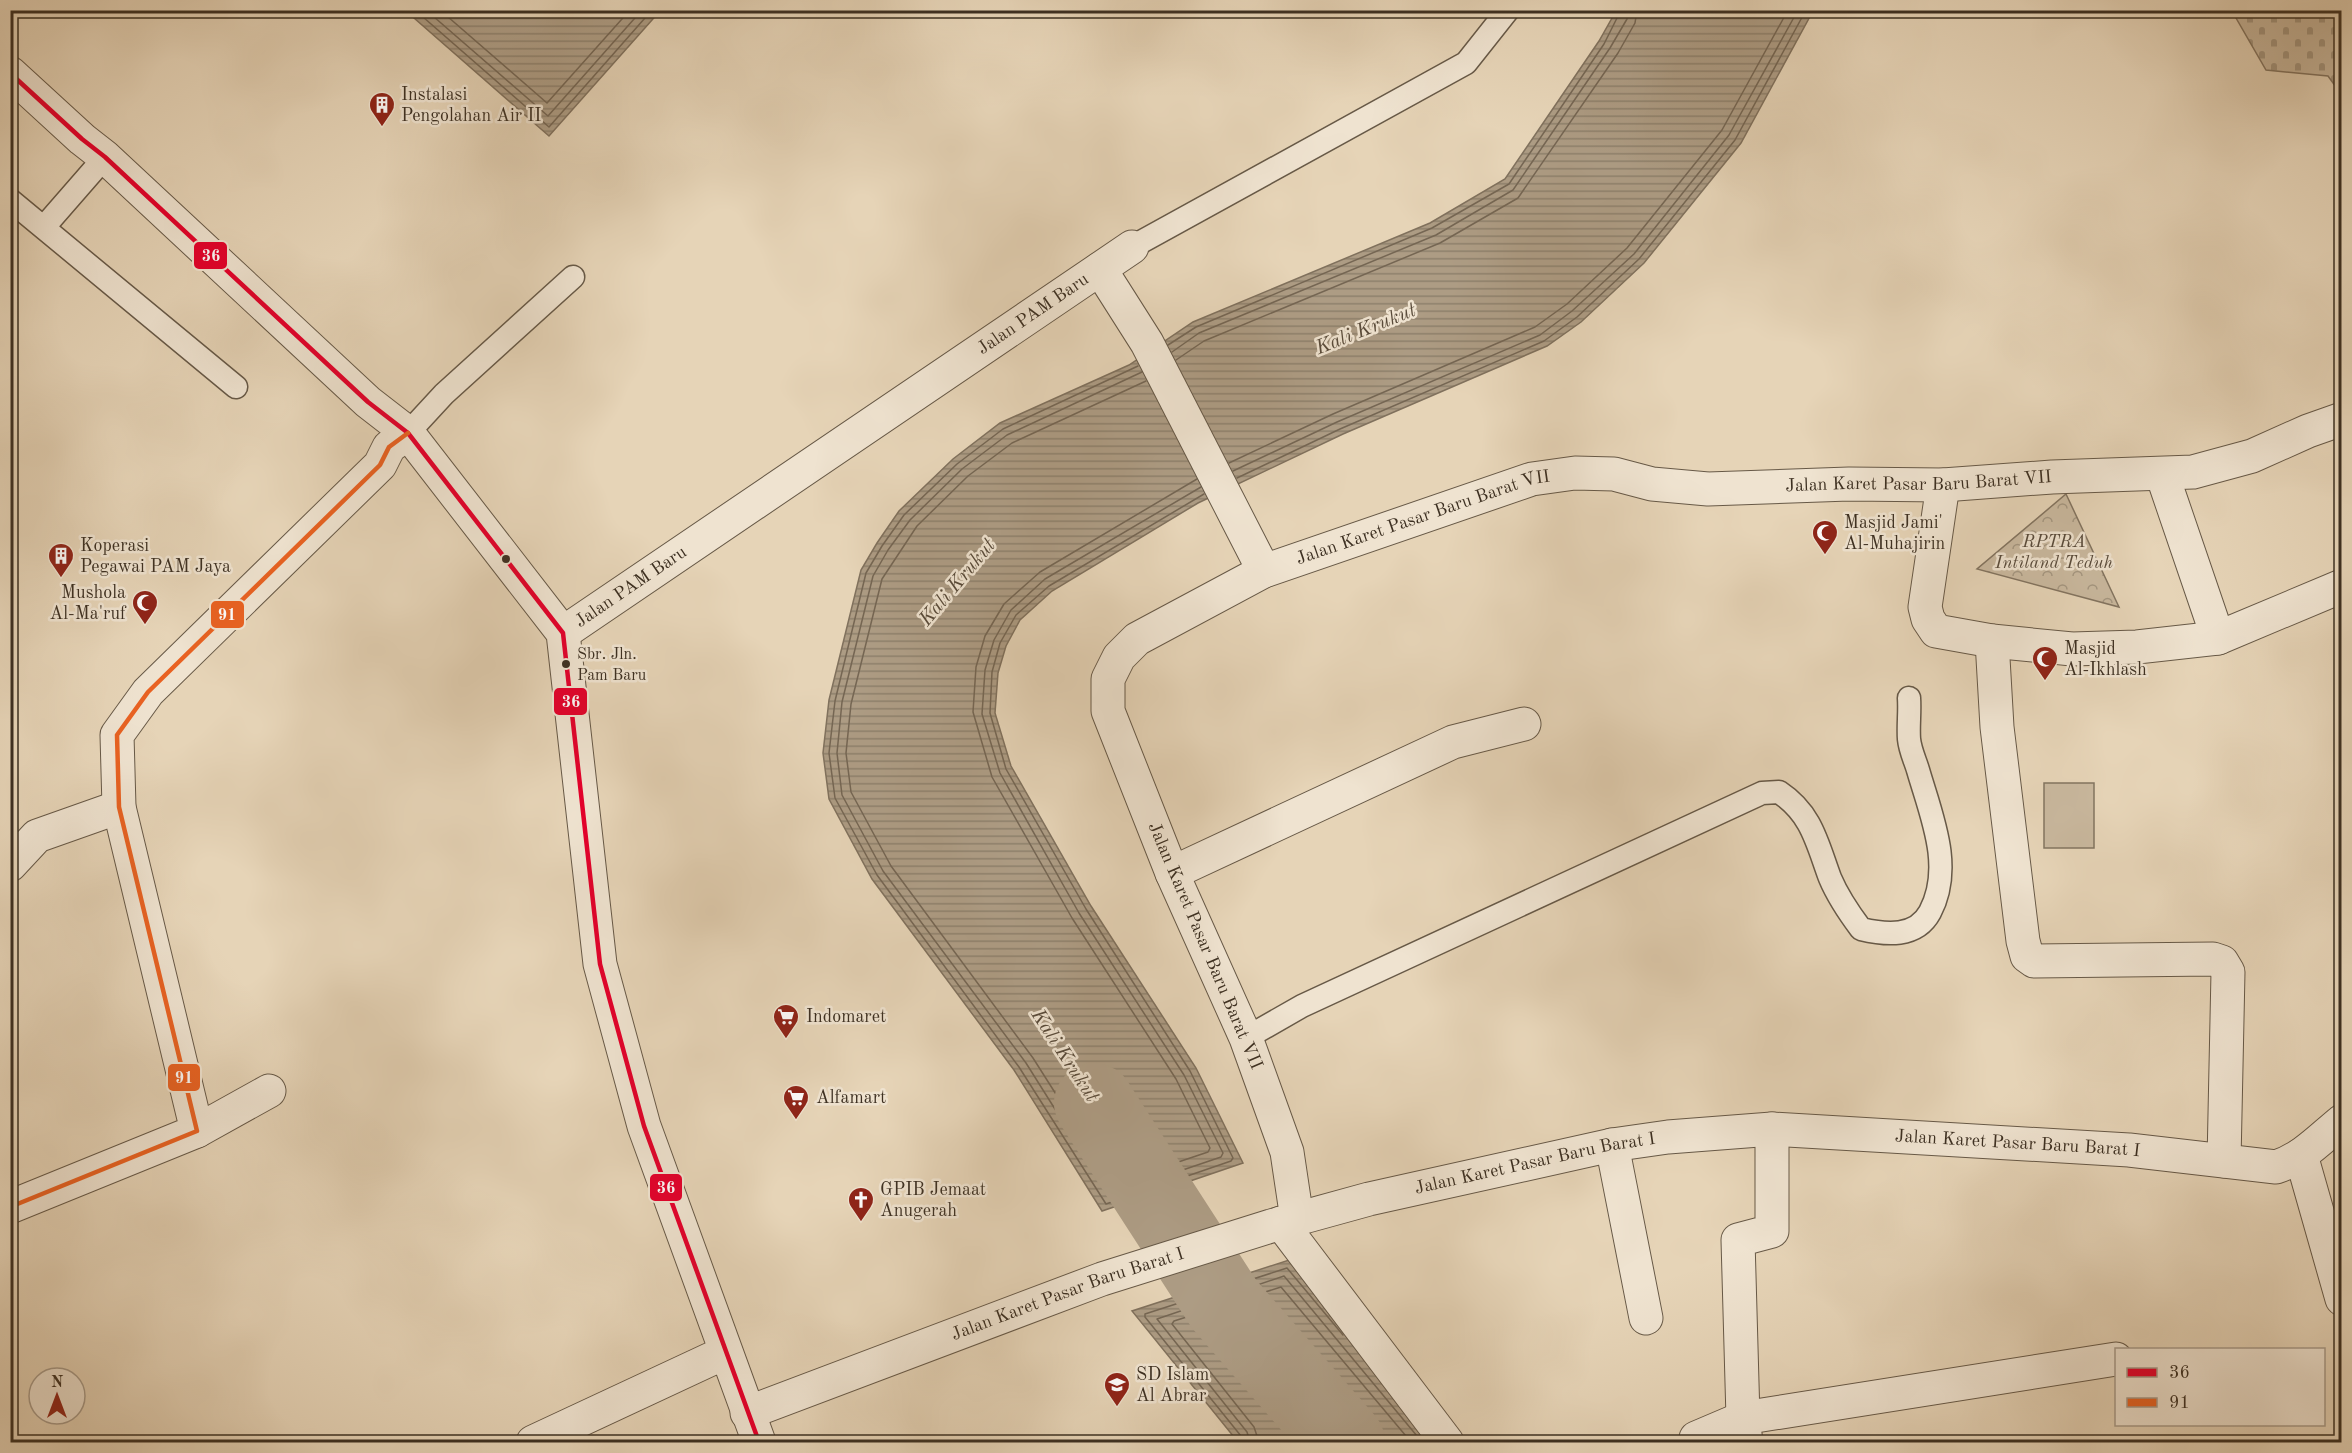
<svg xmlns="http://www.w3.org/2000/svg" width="2352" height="1453" viewBox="0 0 2352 1453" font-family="'Old Standard TT',serif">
<defs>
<pattern id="cemetery-stones" width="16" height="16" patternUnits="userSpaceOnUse" patternTransform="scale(1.5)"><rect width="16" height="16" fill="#c9b89e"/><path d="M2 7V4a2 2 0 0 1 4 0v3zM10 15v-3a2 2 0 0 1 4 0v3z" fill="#a49680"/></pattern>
<pattern id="park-crowns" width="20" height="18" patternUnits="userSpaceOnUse" patternTransform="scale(1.5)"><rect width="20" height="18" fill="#c9b89e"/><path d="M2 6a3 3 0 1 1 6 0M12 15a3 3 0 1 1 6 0" fill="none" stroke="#a49680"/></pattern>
<pattern id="water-rules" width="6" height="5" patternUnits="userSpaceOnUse" patternTransform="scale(1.5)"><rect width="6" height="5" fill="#ad9c84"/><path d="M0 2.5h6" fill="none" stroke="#8e806c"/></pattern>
</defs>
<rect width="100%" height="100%" fill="#e6d4b7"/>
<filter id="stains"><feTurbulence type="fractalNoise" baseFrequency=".00333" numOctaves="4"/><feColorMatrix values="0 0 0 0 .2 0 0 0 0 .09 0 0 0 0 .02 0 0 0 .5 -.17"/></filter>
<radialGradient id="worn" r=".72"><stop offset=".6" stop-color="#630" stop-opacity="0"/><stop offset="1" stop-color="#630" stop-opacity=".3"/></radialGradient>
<!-- cemetery -->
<path fill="url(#cemetery-stones)" stroke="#837460" stroke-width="1.5" d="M2232 11H2341V94L2328 76 2266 70Z"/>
<!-- park -->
<path fill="url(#park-crowns)" stroke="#837460" stroke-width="1.5" d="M2066 494 2119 607 1977 569Z"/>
<!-- pitch -->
<path fill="#c9b89e" stroke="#837460" stroke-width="1.5" d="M2044 783H2094V848H2044Z"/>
<!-- water -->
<path fill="url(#water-rules)" stroke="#80715d" stroke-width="1.5" d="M406 11H660L549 136Z
M1616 11H1813L1741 143 1644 263 1581 322 1547 346 1343 434 1198 503 1052 591 1020 620 1006 646 998 673 995 713 1011 766 1091 906 1196 1068 1243 1163 1102 1211 1014 1070 872 879 829 799 823 753 829 700 861 570 877 543 899 511 953 459 1000 423 1129 365 1193 322 1430 223 1505 179 1599 41Z
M1289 1260 1440 1442H1238L1132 1311Z"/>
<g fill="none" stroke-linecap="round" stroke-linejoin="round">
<!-- shore -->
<path stroke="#756653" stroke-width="1.5" d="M415 10 549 127 652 10
M426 10 548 116 642 10
M440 10 547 103 630 10
M1168 345 1196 327 1432 228 1509 184 1604 44 1621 10
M1172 352 1199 333 1436 235 1513 190 1610 48 1627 19 1628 10
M1176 360 1204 341 1440 243 1518 198 1618 53 1635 23 1637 10
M1138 366 1003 429 957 464 904 515 882 546 866 573 835 701 829 753 835 798 877 875 1019 1067 1106 1204 1231 1161 1233 1158 1190 1071 1086 909 1006 769 990 713 992 672 1000 643 1016 615 1049 586 1204 494
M1142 372 1007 435 962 469 910 520 888 550 873 576 842 702 837 753 842 795 883 871 1026 1063 1109 1195 1221 1157 1223 1153 1184 1075 1079 913 1000 773 982 714 985 670 994 640 1011 610 1045 579 1201 487
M1146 381 1012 443 968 476 917 526 882 579 851 704 846 753 851 792 891 866 1033 1058 1113 1184 1208 1152 1210 1148 1176 1079 1072 918 992 777 973 712 976 667 985 636 1004 604 1040 572 1197 479
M1229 463 1333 414 1535 327 1567 304 1627 248 1722 130 1788 10
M1233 471 1337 422 1540 335 1572 311 1634 254 1729 135 1798 10
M1237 478 1340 429 1544 341 1577 317 1639 259 1735 140 1806 10
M1242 1442 1241 1436 1145 1317V1314L1287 1268 1343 1335
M1250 1442 1247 1432 1157 1319 1284 1276 1422 1442
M1259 1442 1254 1427 1172 1324 1174 1321 1281 1287 1411 1442"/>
<!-- river -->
<path stroke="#ad9c84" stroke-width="80" d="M1094 1103 1224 1304 1345 1442"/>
<defs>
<path id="service" d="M10 200 236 387
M44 227 105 157
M1132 247 1466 63 1508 10
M408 433 444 394 573 277
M1246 1038 1302 1006 1762 793 1779 792C1812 814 1817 843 1830 878 1838 897 1849 913 1861 929 1886 935 1916 938 1930 912 1954 867 1931 815 1918 770 1915 760 1910 750 1909 739 1908 726 1910 712 1909 698"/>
<g id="minor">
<path d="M1100 269 1147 343 1264 571"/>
<path d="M2162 474 2218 638"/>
<path d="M1943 485 1925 607 1928 619 1936 631 1992 641 2072 649 2137 647 2218 638 2342 586"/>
<path id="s1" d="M563 633 1132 247"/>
<path d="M1992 641 1997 727 2023 941 2027 956 2034 961 2213 959 2222 962 2228 972 2224 1161"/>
<path d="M10 865 37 836 119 807"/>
<path d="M1172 873 1453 742 1524 724"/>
<path d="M197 1131 269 1091"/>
<path d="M1612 1145 1646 1318"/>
<path d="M2301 1155 2342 1299"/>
<path d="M10 1207 197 1131 119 807 117 735 148 692 380 465 389 447 408 433"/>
<path id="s2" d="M1297 1219 1287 1152 1246 1038 1172 873 1108 711V679L1119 657 1137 639 1264 571 1532 479 1575 473 1614 474 1652 484 1708 489 1849 484 1943 485 2052 477 2193 472 2252 456 2308 431 2342 419"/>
<path d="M1281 1223 1447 1442"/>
<path id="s3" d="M747 1413 1102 1279 1271 1226 1369 1199 1612 1145 1668 1137 1772 1129 2129 1150 2276 1167C2302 1159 2321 1138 2342 1121"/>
<path d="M1696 1438 1743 1418 2116 1359"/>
<path d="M1746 1442 1743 1418 1738 1240 1772 1231V1129"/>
</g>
<path id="tertiary" d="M10 73 82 139 105 157 368 402 408 433 563 633 600 964 644 1126 759 1442
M533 1442 726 1352"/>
</defs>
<!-- service casing -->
<use href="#service" stroke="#675947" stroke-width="25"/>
<!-- minor casing -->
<use href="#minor" stroke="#675947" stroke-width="35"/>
<!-- tertiary casing -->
<use href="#tertiary" stroke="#675947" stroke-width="35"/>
<!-- service -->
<use href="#service" stroke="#efe3d0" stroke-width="22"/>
<!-- minor -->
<use href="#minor" stroke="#efe3d0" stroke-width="33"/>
<!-- tertiary -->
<use href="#tertiary" stroke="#efe3d0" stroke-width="33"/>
<defs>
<path id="bus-1" d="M10 73 82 139 105 157 368 402 408 433 563 633 600 964 644 1126 759 1442"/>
<path id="bus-2" d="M10 1207 197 1131 119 807 117 735 148 692 380 465 389 447 408 433"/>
</defs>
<!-- bus-1 casing -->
<use href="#bus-1" stroke="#efe3d0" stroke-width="9"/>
<!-- bus-2 casing -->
<use href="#bus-2" stroke="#efe3d0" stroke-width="9"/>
<!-- bus-1 -->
<use href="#bus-1" stroke="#e4002b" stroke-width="4.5"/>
<!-- bus-2 -->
<use href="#bus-2" stroke="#e96222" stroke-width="4.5"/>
</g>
<!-- icons -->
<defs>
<symbol id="building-pin" viewBox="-11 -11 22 30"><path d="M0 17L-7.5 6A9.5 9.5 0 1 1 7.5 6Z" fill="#8f2418" stroke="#efe3d0"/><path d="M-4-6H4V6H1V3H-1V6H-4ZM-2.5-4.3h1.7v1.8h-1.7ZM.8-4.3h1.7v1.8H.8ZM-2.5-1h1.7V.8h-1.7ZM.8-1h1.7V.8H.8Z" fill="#fff"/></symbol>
<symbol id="mosque-pin" viewBox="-11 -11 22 30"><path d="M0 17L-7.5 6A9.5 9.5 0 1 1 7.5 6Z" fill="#8f2418" stroke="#efe3d0"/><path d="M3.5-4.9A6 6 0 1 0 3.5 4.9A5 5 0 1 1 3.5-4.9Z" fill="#fff"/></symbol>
<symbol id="supermarket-pin" viewBox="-11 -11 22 30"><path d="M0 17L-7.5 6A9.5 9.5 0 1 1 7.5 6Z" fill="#8f2418" stroke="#efe3d0"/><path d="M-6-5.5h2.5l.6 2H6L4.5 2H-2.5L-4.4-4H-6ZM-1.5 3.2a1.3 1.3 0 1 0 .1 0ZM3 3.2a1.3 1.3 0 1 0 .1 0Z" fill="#fff"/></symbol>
<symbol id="church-pin" viewBox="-11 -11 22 30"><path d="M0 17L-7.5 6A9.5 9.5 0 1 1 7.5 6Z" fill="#8f2418" stroke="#efe3d0"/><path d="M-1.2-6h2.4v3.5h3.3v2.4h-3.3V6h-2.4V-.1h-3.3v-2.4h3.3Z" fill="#fff"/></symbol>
<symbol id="school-pin" viewBox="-11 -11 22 30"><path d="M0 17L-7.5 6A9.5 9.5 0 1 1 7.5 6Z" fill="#8f2418" stroke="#efe3d0"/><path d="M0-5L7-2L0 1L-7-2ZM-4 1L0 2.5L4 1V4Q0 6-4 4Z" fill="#fff"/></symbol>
</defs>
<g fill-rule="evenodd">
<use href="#building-pin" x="367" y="90" width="30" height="40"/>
<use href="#mosque-pin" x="1810" y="518" width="30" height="40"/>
<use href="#building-pin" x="46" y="541" width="30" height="40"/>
<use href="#mosque-pin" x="130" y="588" width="30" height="40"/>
<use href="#mosque-pin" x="2030" y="644" width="30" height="40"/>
<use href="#supermarket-pin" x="771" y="1002" width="30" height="40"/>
<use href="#supermarket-pin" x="781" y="1083" width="30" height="40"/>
<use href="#church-pin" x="846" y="1185" width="30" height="40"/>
<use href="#school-pin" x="1102" y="1370" width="30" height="40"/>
</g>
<!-- markers -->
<g fill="#3d3022" stroke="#efe3d0" stroke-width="2">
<circle cx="506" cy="559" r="5"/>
<circle cx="566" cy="664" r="5"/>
</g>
<g text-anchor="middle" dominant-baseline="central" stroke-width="5" stroke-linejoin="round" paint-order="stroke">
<!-- bus labels -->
<g font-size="16" fill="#3d3022" stroke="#efe3d0" text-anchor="start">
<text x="577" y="655">Sbr. Jln.<tspan x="577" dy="21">Pam Baru</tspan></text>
</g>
<!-- poi labels -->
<g font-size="18" fill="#3d3022" stroke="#efe3d0" text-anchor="start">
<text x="401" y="95">Instalasi<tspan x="401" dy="21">Pengolahan Air II</tspan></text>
<text x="1844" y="523">Masjid Jami'<tspan x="1844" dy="21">Al-Muhajirin</tspan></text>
<text x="80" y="546">Koperasi<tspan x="80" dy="21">Pegawai PAM Jaya</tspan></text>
<text x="126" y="593" text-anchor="end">Mushola<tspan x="126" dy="21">Al-Ma'ruf</tspan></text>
<text x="2064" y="649">Masjid<tspan x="2064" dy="21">Al-Ikhlash</tspan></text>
<text x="806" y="1017">Indomaret</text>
<text x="816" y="1098">Alfamart</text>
<text x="880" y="1190">GPIB Jemaat<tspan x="880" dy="21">Anugerah</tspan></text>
<text x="1136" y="1375">SD Islam<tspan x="1136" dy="21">Al Abrar</tspan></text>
</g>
<!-- street labels -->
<g font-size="18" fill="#3d3022" stroke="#efe3d0">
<text stroke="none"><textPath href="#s1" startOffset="568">Jalan PAM Baru</textPath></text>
<text stroke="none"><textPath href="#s2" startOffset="1442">Jalan Karet Pasar Baru Barat VII</textPath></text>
<text stroke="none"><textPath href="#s2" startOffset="938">Jalan Karet Pasar Baru Barat VII</textPath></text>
<text stroke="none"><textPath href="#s1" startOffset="82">Jalan PAM Baru</textPath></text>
<text transform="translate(1205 946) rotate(67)">Jalan Karet Pasar Baru Barat VII</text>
<text stroke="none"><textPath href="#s3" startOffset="1314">Jalan Karet Pasar Baru Barat I</textPath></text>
<text stroke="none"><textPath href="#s3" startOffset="828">Jalan Karet Pasar Baru Barat I</textPath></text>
<text stroke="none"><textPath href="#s3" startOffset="342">Jalan Karet Pasar Baru Barat I</textPath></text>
</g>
<!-- park labels -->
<g font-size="18" font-style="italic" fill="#594b3b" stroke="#efe3d0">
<text x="2054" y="542">RPTRA<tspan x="2054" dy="21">Intiland Teduh</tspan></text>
</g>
<!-- water labels -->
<g font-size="20" font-style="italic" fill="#594b3a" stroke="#efe3d0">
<text transform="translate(1366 330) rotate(-22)">Kali Krukut</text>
<text transform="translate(958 583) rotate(-50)">Kali Krukut</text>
<text transform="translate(1064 1056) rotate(57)">Kali Krukut</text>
</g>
</g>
<g stroke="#efe3d0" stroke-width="2">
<rect x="193" y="241" width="35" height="29" rx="6" fill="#e4002b"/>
<rect x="210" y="600" width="35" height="29" rx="6" fill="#e96222"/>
<rect x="553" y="687" width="35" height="29" rx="6" fill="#e4002b"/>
<rect x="167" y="1063" width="34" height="29" rx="6" fill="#e96222"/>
<rect x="649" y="1173" width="34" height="29" rx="6" fill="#e4002b"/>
</g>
<g font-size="16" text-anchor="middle" font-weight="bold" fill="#fff">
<text x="211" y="261">36</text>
<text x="227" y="620">91</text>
<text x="571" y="707">36</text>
<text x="184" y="1083">91</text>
<text x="666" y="1193">36</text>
</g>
<!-- margin -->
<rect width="2352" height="1453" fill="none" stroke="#e6d4b7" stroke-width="36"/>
<rect x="12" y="12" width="2328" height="1429" fill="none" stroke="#3d3022" stroke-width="3"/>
<rect x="18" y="18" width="2316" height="1417" fill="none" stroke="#3d3022" stroke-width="1.5"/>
<!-- legend -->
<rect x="2115" y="1348" width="210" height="78" fill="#efe3d0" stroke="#a89b8a" stroke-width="1.5"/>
<rect x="2127" y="1368" width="30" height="9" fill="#e4002b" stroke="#a89b8a" stroke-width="1.5"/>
<text x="2169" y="1378" font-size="18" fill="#3d3022">36</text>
<rect x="2127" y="1398" width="30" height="9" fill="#e96222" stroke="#a89b8a" stroke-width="1.5"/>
<text x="2169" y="1408" font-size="18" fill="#3d3022">91</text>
<!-- north arrow -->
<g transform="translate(57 1396)"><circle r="28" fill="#efe3d0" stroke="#a89b8a" stroke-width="1.5"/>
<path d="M0-4.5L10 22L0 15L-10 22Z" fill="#8f2418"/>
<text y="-9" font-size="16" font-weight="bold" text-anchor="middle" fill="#3d3022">N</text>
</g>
<rect width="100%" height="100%" filter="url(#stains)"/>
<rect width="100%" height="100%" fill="url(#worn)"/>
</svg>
